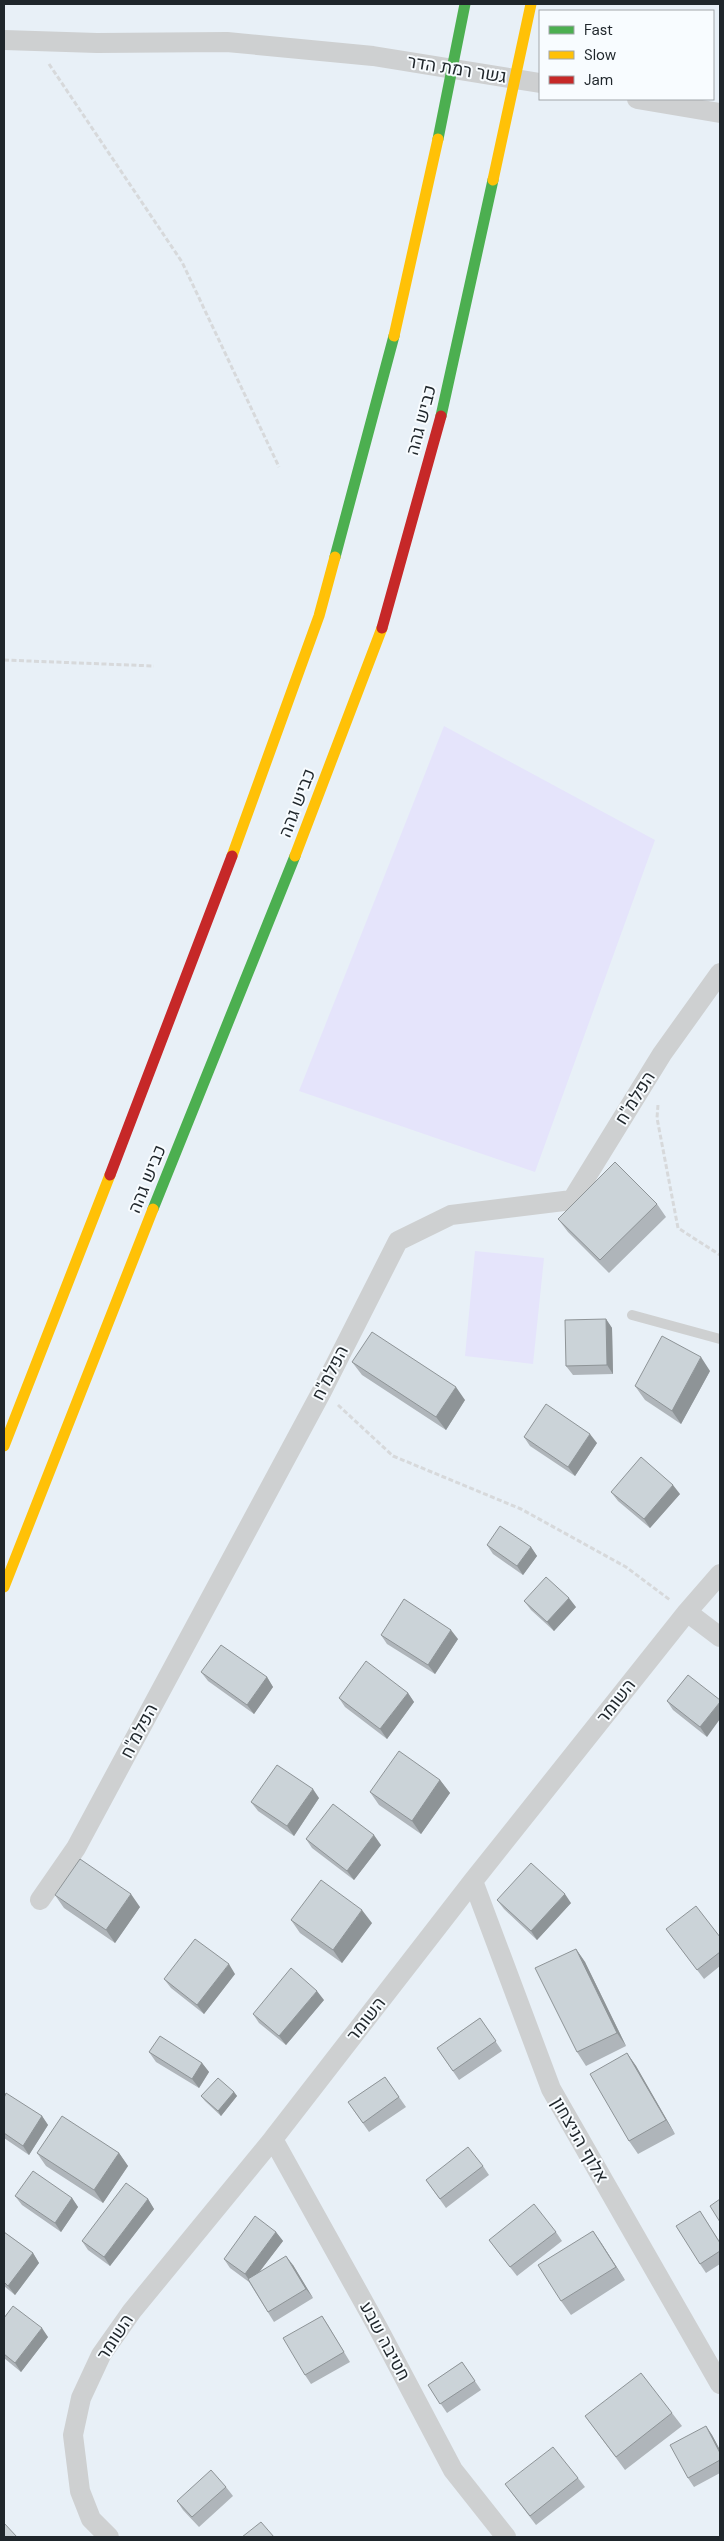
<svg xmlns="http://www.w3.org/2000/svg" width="724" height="2541" viewBox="0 0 724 2541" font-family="'DM Sans',Heebo,sans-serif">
<rect width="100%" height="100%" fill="#e8f0f7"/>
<!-- grass -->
<path fill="#e5e4fb" d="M444 726 655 840 535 1172 299 1091Z
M475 1251 544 1258 533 1364 465 1356Z"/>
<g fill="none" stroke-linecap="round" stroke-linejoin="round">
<!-- path -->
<path stroke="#d7d9db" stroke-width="3" stroke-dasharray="5 2.5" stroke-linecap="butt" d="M49 64 182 262 279 467
M4 660 154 666
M658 1105 657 1118 678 1228 720 1255
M338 1405 393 1456 521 1509 626 1567 670 1600"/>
<!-- lane -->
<path stroke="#ced0d1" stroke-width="10" d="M632 1315 720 1339"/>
<!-- street -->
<path stroke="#ced0d1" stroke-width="20" d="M4 40 97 43 227 42 373 56 540 83
M637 99 720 113
M687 1612 720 1637
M473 1881 551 2089 720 2384
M40 1900 76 1848 322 1391 398 1241 451 1215 572 1200 662 1054 720 973
M273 2139 378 2328 453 2470 506 2537
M109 2537 91 2519 80 2491 73 2435 81 2398 101 2355 132 2311 273 2139 473 1881 687 1612 720 1574"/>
<!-- fast -->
<path stroke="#4caf50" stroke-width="11" d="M438 139 465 4
M441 416 493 180
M335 557 394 336
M153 1209 295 856"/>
<!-- slow -->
<path stroke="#ffc107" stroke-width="11" d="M493 180 531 4
M394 336 438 139
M232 856 319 616 335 557
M295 856 382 628
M4 1446 110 1175
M4 1587 153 1209"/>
<!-- jam -->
<path stroke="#c62828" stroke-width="11" d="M382 628 441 416
M110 1175 232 856"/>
</g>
<!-- wall -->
<path fill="#afb5ba" d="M657 1204 666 1217 609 1273 568 1232 558 1219Z
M606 1319 612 1328 613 1374 573 1375 566 1366Z
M352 1362 465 1400 446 1430 362 1375Z
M710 1371 681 1424 645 1400 635 1386Z
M524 1437 597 1443 575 1476 530 1446Z
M611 1492 680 1494 650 1528 618 1501Z
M487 1545 531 1547 537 1556 523 1575 493 1554Z
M524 1601 576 1607 554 1631 531 1610Z
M381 1635 458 1639 435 1674 387 1644Z
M201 1672 267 1677 273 1687 254 1714 208 1681Z
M688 1675 707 1737 673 1710 667 1701Z
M408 1693 414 1702 387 1739 345 1707 339 1698Z
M440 1780 450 1793 421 1834 379 1805 370 1792Z
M319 1798 294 1836 258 1811 251 1802Z
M306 1839 381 1845 354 1880 312 1848Z
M55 1895 140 1907 115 1943 64 1908Z
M497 1900 571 1903 537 1940 504 1909Z
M291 1920 372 1923 342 1963 300 1933Z
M666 1929 720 1937V1966L704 1979Z
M576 1949 585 1962 626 2046 586 2066 577 2052Z
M235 1974 204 2014 171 1988 164 1979Z
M324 2000 286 2045 259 2023 253 2014Z
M480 2018 502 2051 459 2080 437 2048Z
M149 2052 202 2063 209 2072 199 2088 156 2062Z
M627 2053 636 2066 675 2134 638 2154 629 2141Z
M385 2077 406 2107 369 2132 348 2102Z
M234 2092 237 2096 221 2116 205 2101 201 2096Z
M4 2098 42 2116 48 2125 29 2155 4 2138Z
M37 2153H119L128 2166 103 2203 46 2166Z
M483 2166 489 2175 446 2208 426 2180Z
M15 2196 72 2198 78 2207 61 2232 22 2205Z
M148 2199 154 2209 110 2266 88 2250 82 2241Z
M700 2211 720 2242V2264L706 2273 700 2264Z
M593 2231 625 2280 571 2315 561 2301Z
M4 2232 33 2253 39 2263 15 2295 4 2286Z
M276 2232 283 2241 259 2272 293 2265 313 2298 274 2322 249 2282 230 2268 224 2259Z
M556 2232 562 2241 517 2276 489 2240Z
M322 2316 328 2325 350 2362 311 2384 305 2375Z
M4 2318 48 2337 21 2372 4 2358Z
M462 2362 481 2390 447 2413 428 2385Z
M672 2413 682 2426 625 2470 585 2416Z
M706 2426 712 2435 720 2450V2473L694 2487 688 2478Z
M578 2478 585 2487 536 2525 505 2484Z
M226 2487 233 2496 199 2527 183 2510 177 2501Z"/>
<!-- shaded-wall -->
<path fill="#8e9497" d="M606 1319 612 1328 613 1374 607 1365Z
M701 1357 710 1371 681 1424 672 1411Z
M456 1387 465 1400 446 1430 436 1417Z
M590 1434 597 1443 575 1476 568 1467Z
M673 1485 680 1494 650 1528 644 1519Z
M531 1547 537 1556 523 1575 517 1566Z
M569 1598 576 1607 554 1631 547 1622Z
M451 1630 458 1639 435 1674 428 1665Z
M267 1677 273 1687 254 1714 247 1705Z
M408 1693 414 1702 387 1739 380 1729Z
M720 1702V1719L707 1737 700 1727Z
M440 1780 450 1793 421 1834 412 1821Z
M313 1789 319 1798 294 1836 287 1826Z
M374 1835 381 1845 354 1880 347 1871Z
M131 1894 140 1907 115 1943 106 1930Z
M565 1894 571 1903 537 1940 531 1931Z
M362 1910 372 1923 342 1963 333 1950Z
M576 1949 585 1962 626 2046 617 2033Z
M229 1964 235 1974 204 2014 197 2005Z
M317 1991 324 2000 286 2045 279 2036Z
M627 2053 636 2066 675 2134 666 2120Z
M202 2063 209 2072 199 2088 192 2079Z
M234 2092 237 2096 221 2116 218 2111Z
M42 2116 48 2125 29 2155 23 2146Z
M119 2153 128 2166 103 2203 94 2190Z
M72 2198 78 2207 61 2232 55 2223Z
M148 2199 154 2209 110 2266 104 2257Z
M593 2231 602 2244 625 2280 616 2267Z
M276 2232 283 2241 251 2283 245 2274Z
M33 2253 39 2263 15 2295 8 2286Z
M286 2256 293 2265 313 2298 306 2289Z
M42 2328 48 2337 21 2372 15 2363Z
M706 2426 712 2435 720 2450V2453Z"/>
<!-- building -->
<path fill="#cbd3d8" stroke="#8e9497" d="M615 1162 657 1204 600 1260 558 1219Z
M606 1319 607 1365 566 1366 565 1320Z
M372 1332 456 1387 436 1417 352 1362Z
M662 1336 701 1357 672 1411 635 1386Z
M546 1404 590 1434 568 1467 524 1437Z
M641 1457 673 1485 644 1519 611 1492Z
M500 1526 531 1547 517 1566 487 1545Z
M546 1577 569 1598 547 1622 524 1601Z
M404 1599 451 1630 428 1665 381 1635Z
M221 1645 267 1677 247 1705 201 1672Z
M366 1661 408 1693 380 1729 339 1698Z
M688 1675 720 1700V1702L700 1727 667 1701Z
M399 1751 440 1780 412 1821 370 1792Z
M277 1765 313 1789 287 1826 251 1802Z
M333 1804 374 1835 347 1871 306 1839Z
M80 1859 131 1894 106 1930 55 1895Z
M531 1863 565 1894 531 1931 497 1900Z
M321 1880 362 1910 333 1950 291 1920Z
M696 1906 720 1937V1952L697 1970 666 1929Z
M195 1939 229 1964 197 2005 164 1979Z
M576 1949 617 2033 577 2052 535 1968Z
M291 1968 317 1991 279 2036 253 2014Z
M480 2018 496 2041 453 2071 437 2048Z
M160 2036 202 2063 192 2079 149 2052Z
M627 2053 666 2120 629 2141 590 2074Z
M385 2077 399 2097 363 2123 348 2102Z
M218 2078 234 2092 218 2111 201 2096Z
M6 2093 42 2116 23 2146 4 2133V2098Z
M62 2116 119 2153 94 2190 37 2153Z
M468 2147 483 2166 440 2199 426 2180Z
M33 2171 72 2198 55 2223 15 2196Z
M126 2183 148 2199 104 2257 82 2241Z
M720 2199V2222L710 2206Z
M534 2204 556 2232 510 2267 489 2240Z
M700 2211 720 2243V2251L700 2264 676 2226Z
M255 2216 276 2232 245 2274 224 2259Z
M593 2231 616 2267 561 2301 538 2265Z
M4 2232 33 2253 8 2286 4 2282Z
M286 2256 306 2289 268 2312 248 2279Z
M13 2306 42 2328 15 2363 4 2354V2318Z
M322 2316 344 2352 305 2375 283 2338Z
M462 2362 475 2381 440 2404 428 2385Z
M641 2373 672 2413 616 2457 585 2416Z
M706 2426 720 2453V2460L688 2478 670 2445Z
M553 2447 578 2478 530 2516 505 2484Z
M211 2470 226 2487 192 2517 177 2501Z
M261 2522 274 2537H242Z
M4 2523 17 2537H4Z"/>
<g text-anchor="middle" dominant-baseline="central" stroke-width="4" stroke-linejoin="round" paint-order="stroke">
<!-- street labels -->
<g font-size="18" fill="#1f262b" stroke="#f8fcff">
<text transform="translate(457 69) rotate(9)">גשר רמת הדר</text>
<text transform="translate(421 420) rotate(-75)">כביש גהה</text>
<text transform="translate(297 803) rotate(-69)">כביש גהה</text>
<text transform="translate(635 1098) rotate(-58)">הפלמ"ח</text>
<text transform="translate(147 1179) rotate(-68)">כביש גהה</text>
<text transform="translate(330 1373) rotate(-63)">הפלמ"ח</text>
<text transform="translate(616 1701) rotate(-52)">השומר</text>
<text transform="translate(139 1731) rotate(-62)">הפלמ"ח</text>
<text transform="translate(366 2019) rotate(-52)">השומר</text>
<text transform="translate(580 2140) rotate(60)">אלוף הניצחון</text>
<text transform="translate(115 2337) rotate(-57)">השומר</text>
<text transform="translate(385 2341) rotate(62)">חטיבה שבע</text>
</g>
</g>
<!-- border -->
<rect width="724" height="2541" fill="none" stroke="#1f262b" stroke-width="10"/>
<!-- legend -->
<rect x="539" y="10" width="175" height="90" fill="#f8fcff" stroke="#a1a6aa"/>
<rect x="549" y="26" width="25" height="8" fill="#4caf50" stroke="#a1a6aa"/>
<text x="584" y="35" font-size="15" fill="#1f262b">Fast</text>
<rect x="549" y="51" width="25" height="8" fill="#ffc107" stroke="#a1a6aa"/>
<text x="584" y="60" font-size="15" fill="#1f262b">Slow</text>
<rect x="549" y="76" width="25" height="8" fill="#c62828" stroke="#a1a6aa"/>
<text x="584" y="85" font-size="15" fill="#1f262b">Jam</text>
</svg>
